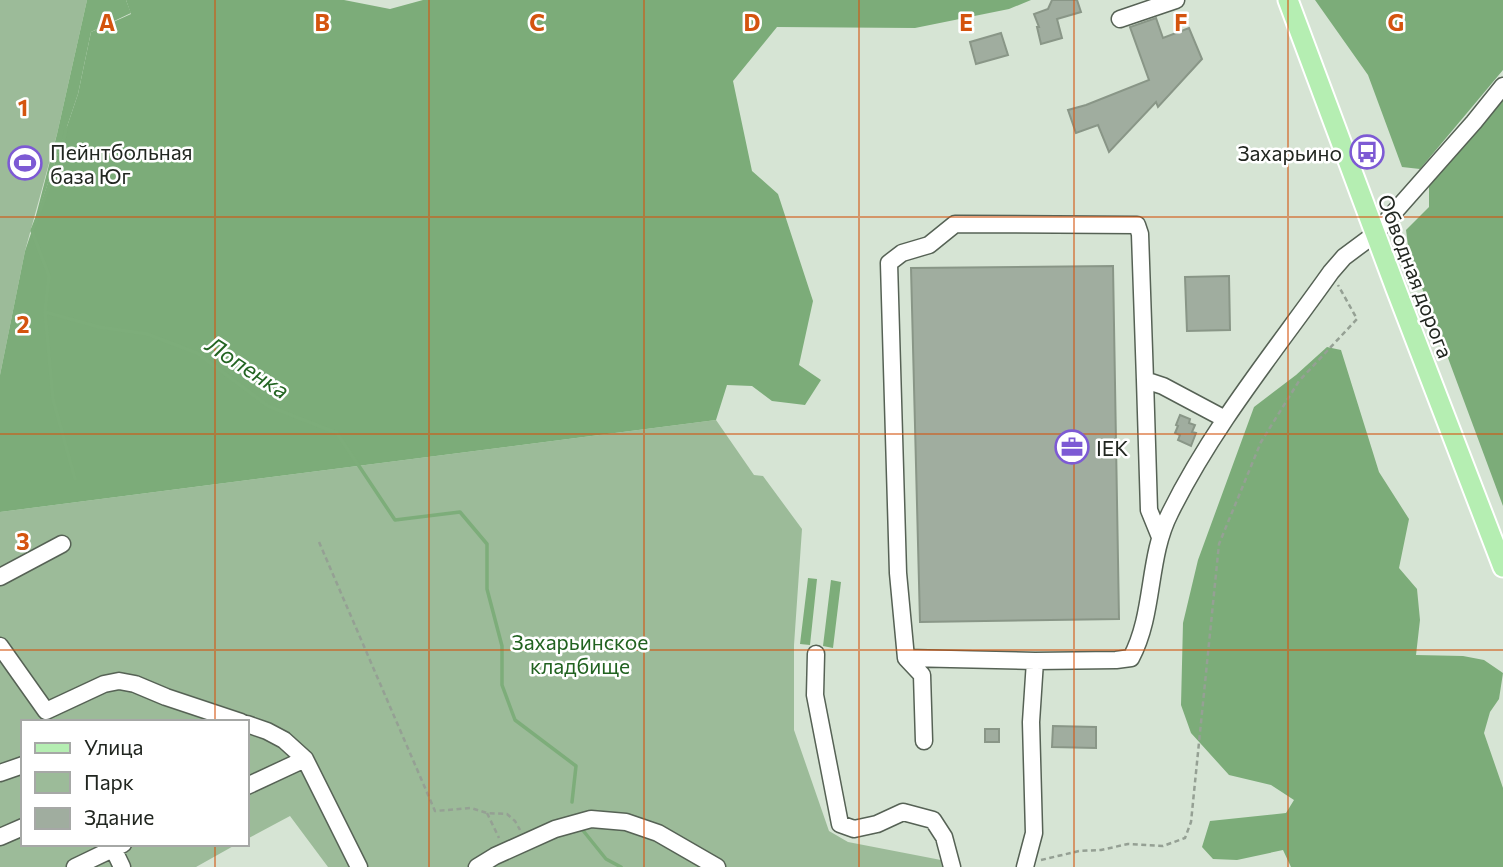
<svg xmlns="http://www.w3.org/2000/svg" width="1503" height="867" viewBox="0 0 1503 867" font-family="Commissioner,sans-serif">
<rect width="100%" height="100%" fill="#d6e4d4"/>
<!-- green -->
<path fill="#9cbb99" d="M0 0H87L57 134 25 251 0 375Z
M716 420 754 475 763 476 802 529 794 645V730L829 831 848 842 941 860 942 867H328L290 816 247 839V722H23V844H237L196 867H0V512Z"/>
<!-- forest -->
<path fill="#7cac79" d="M126 0H344L390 9 423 0H1031L1009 9 915 28 777 27 733 81 752 171 778 194 813 301 799 365 821 380 805 405 772 401 752 386 727 385 716 420 0 512V375L25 251 78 94 91 32 131 14Z
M1315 0H1503V70L1420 169 1402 167 1368 75Z
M1503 97V506L1409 253 1406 230 1429 207V184Z
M1327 347 1341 350 1379 472 1409 519 1399 568 1417 589 1420 620 1416 655 1463 656 1484 660 1503 673 1499 699 1490 712 1484 733 1503 788V867H1291L1283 850 1237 860 1213 859 1202 847 1210 821 1286 813 1294 800 1271 785 1229 775 1191 733 1181 705 1183 623 1198 560 1254 407 1296 375Z"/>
<!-- water -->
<path fill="#7dad7a" d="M87 0H126L131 13 91 32 78 94 32 231 57 134Z
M808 578 817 579 810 645 800 644Z
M831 580 841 582 833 648 823 646Z"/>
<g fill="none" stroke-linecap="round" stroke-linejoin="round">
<!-- stream -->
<path stroke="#7dad7a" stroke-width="3.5" d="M66 129 60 159 32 231 49 276 45 312 53 399 75 479
M45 312 99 327 147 334 197 353 268 406 337 433 395 520 460 512 487 544V589L502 646V685L515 720 576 766 572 802
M581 828 606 859 621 867"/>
</g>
<!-- building -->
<path fill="#a0ad9f" stroke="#899687" stroke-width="2" d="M1052 0H1077L1081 12 1057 19 1062 38 1041 44 1037 27H1039L1034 14 1048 9Z
M1156 18 1163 38 1189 28 1202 59 1158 107 1156 102 1109 152 1098 125 1076 133 1068 110 1086 105 1149 80 1130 27Z
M1001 33 1008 55 976 64 970 42Z
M1113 266 1119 619 920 622 911 268Z
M1229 276 1230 330 1187 331 1185 277Z
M1180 415 1190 419 1189 423 1195 425 1192 432 1196 433 1191 446 1178 440 1180 435 1175 433 1178 426 1176 425Z
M1053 726 1096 727V748L1052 747Z
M985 729H999V742H985Z"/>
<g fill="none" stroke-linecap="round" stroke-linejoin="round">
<defs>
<path id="minor" d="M1120 19 1176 0
M1145 380 1149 510 1160 537
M0 577 62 544
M0 646 46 711 104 684 119 681 135 684 166 697 241 722
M816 654 815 695 840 824 854 829 877 824 903 812 933 820 944 837 952 867
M906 658 1035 661 1116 660 1131 658C1155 613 1147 558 1170 513 1213 426 1275 351 1331 272L1344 257 1375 234 1474 122 1503 86
M247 724 267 731 284 740 305 759 359 867
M924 741 922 675 906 658 898 573 889 263 902 253 929 245 955 224 1137 225 1140 234 1145 380 1163 386 1225 419
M0 773 23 765
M247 786 305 759
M0 837 23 827
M111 844 122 867
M75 867 123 844
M477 867 495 856 555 829 591 819 626 822 658 833 717 867
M1025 867 1034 833 1031 722 1035 661"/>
<path id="major" d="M1288 0 1396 289 1503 567"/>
</defs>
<!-- minor casing -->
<use href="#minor" stroke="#566255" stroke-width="19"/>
<!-- major casing -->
<use href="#major" stroke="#fff" stroke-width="23"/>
<!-- path -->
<path stroke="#95a094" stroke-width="2.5" stroke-dasharray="5 3.5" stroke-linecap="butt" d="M319 542 435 811 471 808 487 813 507 814 515 821 520 830
M487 813 499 838
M1041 860 1079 851 1101 850 1128 844 1163 846 1185 838 1191 822 1219 544 1261 442 1299 381 1357 319 1338 285"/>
<!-- minor -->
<use href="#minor" stroke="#fff" stroke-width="16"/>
<!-- major -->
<use href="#major" stroke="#b5eeb2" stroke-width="19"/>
</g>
<!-- grid -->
<path fill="none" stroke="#d4540e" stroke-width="2" stroke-opacity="0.55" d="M215 0V722M429 0V867M644 0V867M859 0V867M1074 0V867M1288 0V867M0 217H1503M0 434H1503M0 650H1503M215 844V867"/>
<!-- icons -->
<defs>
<symbol id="bus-ring" viewBox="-11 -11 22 22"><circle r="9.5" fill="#fff" stroke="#7d5ad4" stroke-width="1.5"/><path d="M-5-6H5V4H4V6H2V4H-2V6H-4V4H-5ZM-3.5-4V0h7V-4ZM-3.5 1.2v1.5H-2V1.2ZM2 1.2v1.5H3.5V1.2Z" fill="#7d5ad4"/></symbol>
<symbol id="stadium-ring" viewBox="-11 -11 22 22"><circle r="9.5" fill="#fff" stroke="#7d5ad4" stroke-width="1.5"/><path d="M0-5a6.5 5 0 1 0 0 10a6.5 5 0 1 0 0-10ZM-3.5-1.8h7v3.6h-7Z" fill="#7d5ad4"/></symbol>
<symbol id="office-ring" viewBox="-11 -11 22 22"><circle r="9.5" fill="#fff" stroke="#7d5ad4" stroke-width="1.5"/><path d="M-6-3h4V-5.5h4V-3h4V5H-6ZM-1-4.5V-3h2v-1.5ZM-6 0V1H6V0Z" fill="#7d5ad4"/></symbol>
</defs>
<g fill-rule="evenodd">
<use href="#bus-ring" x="1348" y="133" width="38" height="38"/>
<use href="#stadium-ring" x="6" y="144" width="38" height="38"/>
<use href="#office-ring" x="1053" y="428" width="38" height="38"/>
</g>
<g text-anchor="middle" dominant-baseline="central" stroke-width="5" stroke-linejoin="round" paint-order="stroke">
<!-- poi labels -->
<g font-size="21" fill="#212620" stroke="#fff" text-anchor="start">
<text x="50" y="151">Пейнтбольная<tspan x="50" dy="24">база Юг</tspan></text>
<text x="1342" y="152" text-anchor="end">Захарьино</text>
<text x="1096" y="447">IEK</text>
</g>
<!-- street labels -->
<g font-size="21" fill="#212620" stroke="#fff">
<text transform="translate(1416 276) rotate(69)">Обводная дорога</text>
</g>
<!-- park labels -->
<g font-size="21" fill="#216220" stroke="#fff">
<text x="580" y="641">Захарьинское<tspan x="580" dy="24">кладбище</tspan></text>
</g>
<!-- water labels -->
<g font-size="23" font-style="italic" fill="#236422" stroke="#fff">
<text transform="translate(248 367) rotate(33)">Лопенка</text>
</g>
</g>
<g font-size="23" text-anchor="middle" font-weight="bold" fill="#d4540e" stroke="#fff" stroke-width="5" stroke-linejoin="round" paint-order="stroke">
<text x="107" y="31">A</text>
<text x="322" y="31">B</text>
<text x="537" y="31">C</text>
<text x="752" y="31">D</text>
<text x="966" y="31">E</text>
<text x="1181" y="31">F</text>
<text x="1396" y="31">G</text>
<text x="23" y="116">1</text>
<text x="23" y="333">2</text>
<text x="23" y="550">3</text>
</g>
<!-- legend -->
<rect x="21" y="720" width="228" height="126" fill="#ffffff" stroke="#a6a8a6" stroke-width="2"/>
<rect x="35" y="743" width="35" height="10" fill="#b5eeb2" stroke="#a6a8a6" stroke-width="2"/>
<text x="84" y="755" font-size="21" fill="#212620">Улица</text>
<rect x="35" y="772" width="35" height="21" fill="#9cbb99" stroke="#a6a8a6" stroke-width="2"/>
<text x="84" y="790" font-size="21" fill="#212620">Парк</text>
<rect x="35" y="808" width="35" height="21" fill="#a0ad9f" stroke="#a6a8a6" stroke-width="2"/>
<text x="84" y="825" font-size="21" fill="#212620">Здание</text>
</svg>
